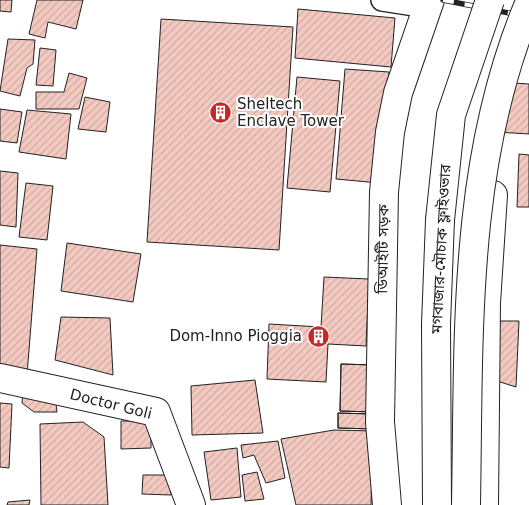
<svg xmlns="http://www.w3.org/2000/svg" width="529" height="505" viewBox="0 0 529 505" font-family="'DejaVu Sans','Noto Sans Bengali',sans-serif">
<defs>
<pattern id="building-hatch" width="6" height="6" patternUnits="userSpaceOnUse" patternTransform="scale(1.25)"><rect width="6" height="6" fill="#f3c9c0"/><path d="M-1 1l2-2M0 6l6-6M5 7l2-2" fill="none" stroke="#d0aca5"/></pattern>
</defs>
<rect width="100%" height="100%" fill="#fff"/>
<!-- building -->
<path fill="url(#building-hatch)" stroke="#222" d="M0 0H12L11 12 0 11Z
M37 0H83L76 29 48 22 45 38 29 34Z
M298 9 395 18 391 67 295 58Z
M161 19 293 27 279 250 147 242Z
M8 39 35 40 33 64 27 68 20 96 0 91Z
M40 48 56 50 53 86 36 85Z
M345 69 389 72 379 183 336 179Z
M69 73 87 78 79 109H36V92H64Z
M297 77 340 81 330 192 287 188Z
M499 82 529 84V134L496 132Z
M85 97 110 102 106 132 78 129Z
M0 109 22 112 17 143 0 141Z
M27 110 71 114 66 159 19 152Z
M519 154 529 155V207H517Z
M0 171 18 173 16 227 0 225Z
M26 183 53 186 47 240 19 237Z
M67 243 141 254 133 302 61 291Z
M0 245 37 249 27 375 0 373Z
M324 277 369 279 366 346 328 344 326 382 267 379 269 324 321 327Z
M61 317 110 318 113 375 55 360Z
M484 321H519L516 387 497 381Z
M341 364 374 365 373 412 340 411Z
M341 364 374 365 373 412 340 411Z
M255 380 263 433 192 435 191 386Z
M23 391 55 396 57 412H34L22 403Z
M0 403 12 404 9 468 0 467Z
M338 413 373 414V429L338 428Z
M338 413 373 414V429L338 428Z
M121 421H151V448L121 449Z
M83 422 104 437 108 505H41L40 424Z
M334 430 373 431 371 505H296L281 439Z
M278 441 285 478 266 483 254 455 243 458 241 445Z
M237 448 241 497 211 500 204 452Z
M257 472 264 499 245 501 242 475Z
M143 475H171V495L142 494Z
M30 500 29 505H7L8 502Z"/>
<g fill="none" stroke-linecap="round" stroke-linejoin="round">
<defs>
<path id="pedestrian" d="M382 0 427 7"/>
<path id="minor" d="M0 378 156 412 191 505"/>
<path id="primary" d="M387 505 380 422 384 192 390 132 398 93 430 0
M437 505 436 324 440 220
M484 505 486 303 493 195"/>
</defs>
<!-- pedestrian casing -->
<use href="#pedestrian" stroke="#222" stroke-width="24"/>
<!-- minor casing -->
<use href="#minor" stroke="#222" stroke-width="30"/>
<!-- primary casing -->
<use href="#primary" stroke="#222" stroke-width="30"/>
<!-- pedestrian -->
<use href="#pedestrian" stroke="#fff" stroke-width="21"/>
<!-- minor -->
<use href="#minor" stroke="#fff" stroke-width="28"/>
<!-- primary -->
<use href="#primary" stroke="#fff" stroke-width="28"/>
<defs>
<path id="rail" d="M443 0 529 17"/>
</defs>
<!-- rail casing -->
<use href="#rail" stroke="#222" stroke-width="5.5"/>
<!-- rail -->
<use href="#rail" stroke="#fff" stroke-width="4" stroke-dasharray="11" stroke-linecap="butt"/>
<defs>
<path id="primary-bridge" d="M440 220 451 115 490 0
M466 505C469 336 462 163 529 4"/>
</defs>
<!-- primary-bridge casing -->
<use href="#primary-bridge" stroke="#222" stroke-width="30" stroke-linecap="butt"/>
<!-- primary-bridge -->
<use href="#primary-bridge" stroke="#fff" stroke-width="28"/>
</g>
<!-- icons -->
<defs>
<symbol id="building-disc" viewBox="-11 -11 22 22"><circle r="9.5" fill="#c62828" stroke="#fff"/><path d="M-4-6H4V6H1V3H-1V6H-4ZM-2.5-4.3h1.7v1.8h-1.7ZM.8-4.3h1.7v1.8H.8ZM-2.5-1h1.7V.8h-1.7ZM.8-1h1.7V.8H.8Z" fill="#fff"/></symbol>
</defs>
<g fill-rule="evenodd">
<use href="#building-disc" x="208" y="100" width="25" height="25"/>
<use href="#building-disc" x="306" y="324" width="25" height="25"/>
</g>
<g text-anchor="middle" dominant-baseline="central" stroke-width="4" stroke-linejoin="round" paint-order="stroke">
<!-- poi labels -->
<g font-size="15" fill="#222" stroke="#fff" text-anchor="start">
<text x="237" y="104">Sheltech<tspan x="237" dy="17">Enclave Tower</tspan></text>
<text x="302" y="336" text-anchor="end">Dom-Inno Pioggia</text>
</g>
<!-- street labels -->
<g font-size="15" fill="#222" stroke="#fff">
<text transform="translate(383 249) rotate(-89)">ডিআইটি সড়ক</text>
<text transform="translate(441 249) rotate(-87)">মগবাজার-মৌচাক ফ্লাইওভার</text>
<text transform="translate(111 404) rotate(14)">Doctor Goli</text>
</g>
</g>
</svg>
